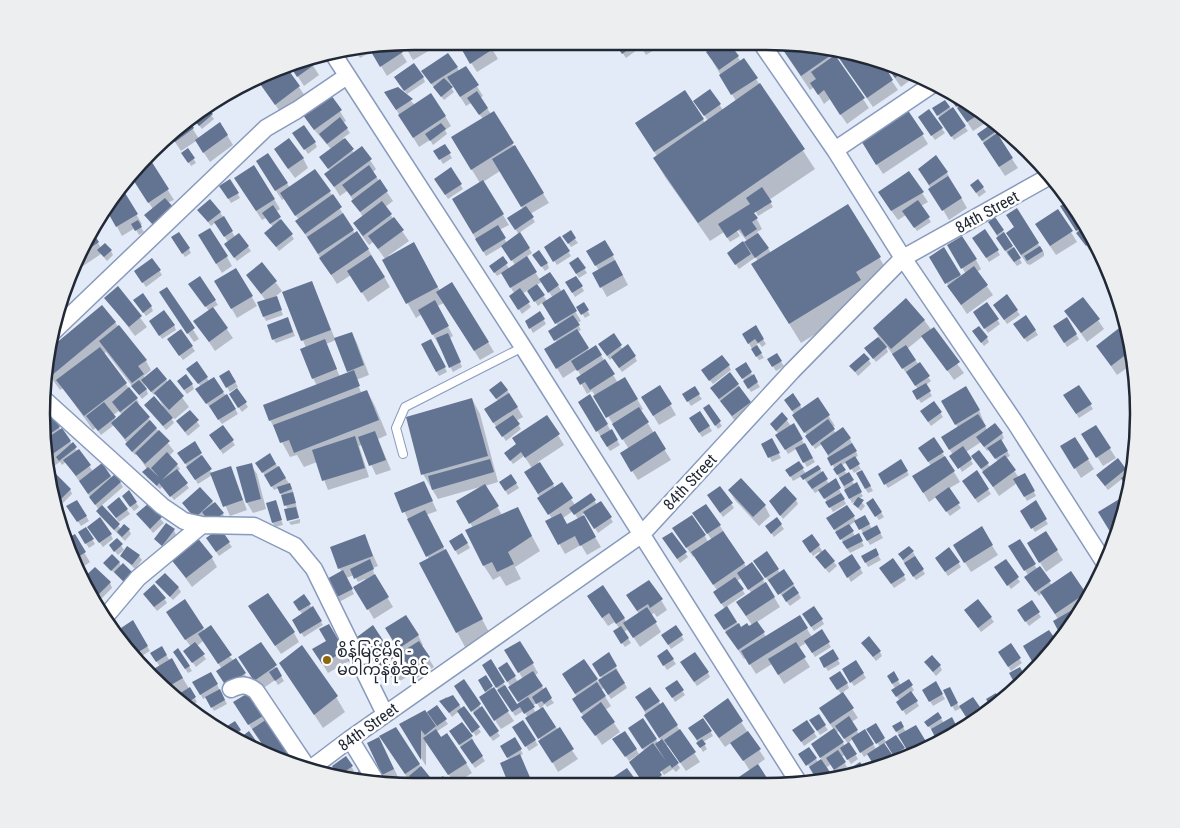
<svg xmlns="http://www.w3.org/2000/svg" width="1180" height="828" viewBox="0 0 1180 828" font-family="'Roboto Condensed','Noto Sans Myanmar',sans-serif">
<rect width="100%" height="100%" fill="#e3ebf9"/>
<!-- shadow -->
<path fill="#0003" fill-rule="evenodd" d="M414 41H428L432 49 413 60 403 43Z
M462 42H488L498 59 477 72 459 44Z
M396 44 407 62 387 76 372 51 360 58 355 49Z
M617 45H634L637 50 626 58Z
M640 45H662L646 55Z
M716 46 731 47 741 62 756 79 815 169 769 200 773 207 758 216 755 210 753 212 762 229 757 232 771 253 848 206 891 277 870 300 801 343 764 283 756 257 739 269 728 253 747 241 732 223 740 236 730 242 724 232 710 241 665 177 654 158 657 156 636 124 684 92 705 123 708 121 698 105 710 91 723 110 736 101 713 62Z
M781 47 829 48 869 108 847 124 830 99 824 104 814 87 810 90Z
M838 48 881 65 898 90 873 107 843 64Z
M308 58 319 75 304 86 291 66Z
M457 67 459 71 465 67 483 96 480 98 491 114 493 113 549 203 530 214 535 222 519 233 532 253 526 257 540 280 550 273 562 292 563 291 581 321 577 323 581 330 577 332 589 351 596 347 618 383 625 379 643 409 640 411 671 460 638 480 627 463 629 449 592 391 587 394 578 378 581 376 577 369 563 378 546 350 557 343 550 331 558 326 543 302 538 306 528 290 522 294 531 307 522 314 513 300 514 293 502 273 497 276 490 266 503 258 509 269 515 265 503 246 486 256 453 200 480 183 461 152 483 119 471 103 466 106 452 84 449 85 454 92 444 100 429 81ZM500 171 523 209 509 218 519 235 507 243 499 230 509 225 483 182ZM542 282 553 298 547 301 536 285Z
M887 67 911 76 913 78 901 87Z
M286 68 305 96 281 113 259 81Z
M423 77 425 82 407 94 398 82Z
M398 88 415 105 445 116 451 126 445 130 447 134 433 145 430 140 419 147 386 93Z
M953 92 990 120 973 131 949 95Z
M331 97 346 121 343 123 350 133 343 138 354 153 370 160 376 169 373 172 393 201 385 207 409 241 388 256 422 258 440 291 488 342 494 352 480 360 444 303 437 306 453 336 450 338 462 367 453 372 422 314 416 318 383 260 385 259 373 242 369 245 360 233 355 223 363 217 353 200 347 191 340 196 326 174 330 171 321 158 331 149 310 125Z
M945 101 968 131 954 140 934 109Z
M204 106 214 119 202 129 192 117Z
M907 110 928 144 883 174 867 149Z
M929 111 945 133 935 140 922 122Z
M188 121 199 139 227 135 233 145 210 162 196 141 181 151 171 136Z
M990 126 1018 168 1005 176 981 139Z
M297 137 315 143 317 147 308 154Z
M444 145 452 158 443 164 435 151Z
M188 150 196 163 191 166 183 153Z
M268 154 290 188 330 192 355 234 368 249 390 287 368 302 351 275 337 284 303 231 299 220 284 199 282 200 263 171Z
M147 157 174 200 153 209 130 174Z
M303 158 308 168 295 178 281 159Z
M451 169 463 189 448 199 438 183Z
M909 173 928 202 921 206 931 222 917 231 906 215 898 220 885 202Z
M947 173 967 208 949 220 925 179Z
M230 181 240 198 231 203 221 186Z
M978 181 986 192 979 197 971 185Z
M241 188 274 199 280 209 275 212 294 239 279 251 269 237 273 227 266 218 262 220Z
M121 189 142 224 140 226 144 232 139 235 135 228 122 236 108 210Z
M1071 201 1096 245 1089 250 1062 207Z
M1016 210 1044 253V256L1030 265 1027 264 1013 243Z
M199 211 220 212 235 237 239 235 251 251 237 261 228 249V242L216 222 211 226Z
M1058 211 1077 242 1056 255 1042 234Z
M989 222 1003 231 1022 263 1017 266 1008 255Z
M985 231 1000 255 989 262 976 242Z
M93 234 101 248 111 251 113 255 107 261 101 254 83 266 78 258Z
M560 238 571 256 557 265 545 247Z
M575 239 578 243 571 247 567 241Z
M605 241 628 285 607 297 594 274 599 271 588 251Z
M175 242 189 249 191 253 185 257Z
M205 245 227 257 232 266 222 273Z
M944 249 961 277 966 274 954 255 976 260 981 269 977 272 993 295 967 314 936 267Z
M152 259 162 275 146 287 138 275Z
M578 259 587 273 579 278 570 264Z
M537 260 547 263 549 268 545 271Z
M262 264 282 291 276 296 283 315 266 321 264 317 266 301 248 276Z
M72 267 78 277 66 286 70 271Z
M236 270 257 306 237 318 216 281Z
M576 277 584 291 575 297 567 283Z
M200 278 218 305 212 308 233 338 215 351 195 321 209 311 193 288Z
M312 282 335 339 352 333 357 343 369 375 356 380 361 392 367 391 375 406 387 435 378 439 391 470 376 475 362 445 359 446 369 477 328 490 317 462 304 467 297 455 290 457 270 420 317 386 313 378 306 348 284 292ZM336 340 349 373 340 377 326 344Z
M118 288 147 327 135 336 106 298Z
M166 288 199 339 194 342 166 302Z
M63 295 71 306 57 319Z
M1007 296 1020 315 1007 324 997 309Z
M583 304 590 315 585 318 578 307Z
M987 304 1000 324 988 333 977 317Z
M138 305 151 306 153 311 146 316Z
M102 306 146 361 151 370 144 376 145 378 166 379 168 383 170 381 189 407 175 419 170 416 174 423 166 430 146 406H163L156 394 154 395 144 383 148 394 142 399 106 352 104 354 136 398 139 403 137 404 174 451 169 456 177 465 180 469 177 472 189 488 174 500 163 486 160 489 147 477 144 472 147 469 137 454 135 455 129 448 127 443 114 425 101 435 96 428 93 430 63 388 60 390 45 369 48 351ZM119 411 122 415 116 420 113 415Z
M1066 312 1098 320 1104 329 1087 342Z
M540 313 546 324 533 333 526 321Z
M1066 319 1079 339 1067 347 1055 326Z
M924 320 964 373 954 380 923 336 907 349 931 381 926 385 932 396 921 403 914 392 918 389 885 344 888 352 876 362 866 349 879 337 874 328Z
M290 323 295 336 276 343 273 339Z
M153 325H174L176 330 162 339Z
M755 327 766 344 762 347 759 343 756 345 764 358 759 360 743 334Z
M1123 327 1130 336 1134 363 1117 375 1097 346Z
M1018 328 1035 330 1038 335 1027 342Z
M181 331 195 351 183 360 171 344Z
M613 335 623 350 635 357 637 361 622 372 612 358 610 360 602 349Z
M976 336 987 338 989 342 984 346Z
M431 340 447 372 439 376 422 345Z
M776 355 784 366 776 371 769 360Z
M869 360 871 364 858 376 851 366Z
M197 363 209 381 227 396 238 414 222 424 200 394 201 387 191 373Z
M745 364 760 387 751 392 737 369Z
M729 366 731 370 713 384 705 375Z
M229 371 238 387 230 392 220 376Z
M192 384 194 389 187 394 181 386Z
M738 385 755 412 738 425 714 393Z
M660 387 676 415 659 425 648 407Z
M1079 387 1093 409 1079 418 1065 396Z
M694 388 702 399 691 406 684 395Z
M237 390 248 407 242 412 233 399Z
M507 390 523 417 516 421 521 429 506 441 491 419 498 401 493 394Z
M589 396 620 445 610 451 579 402Z
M472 399 480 414 498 482 485 486 502 515 525 523 540 551 515 567 521 579 506 586 500 576 493 580 484 566 467 531 473 528 458 501 480 487 438 499 423 474Z
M818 399 835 426 832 427 836 434 850 439 858 456 854 458 861 469 854 473 847 462 841 466 863 496 859 499 865 506 861 511 854 504 858 500 852 503 822 444 815 449 788 404 800 405 802 410Z
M943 402 979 410 987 430 1002 434 1004 438 1001 441 1010 456 1006 458 1019 478 1025 475 1036 496 1027 501 1017 483 999 496 976 461 979 452 990 467 998 462 990 449 987 451 981 442 966 452 973 464 962 472 943 437 958 428Z
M934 403 943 417 931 426 924 416Z
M709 406 722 426 718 429 707 413Z
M46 411 93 471 110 476 120 482 123 487 101 506 121 529 129 530 131 534 125 541 100 516 97 511 99 510 66 462 62 465 60 462 54 466 47 457Z
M190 412 200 426 188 436 180 426Z
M782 414 791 426 793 425 815 462 807 467 796 449 788 454 777 435 779 434 774 429Z
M547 417 564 445 538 462 555 488 561 484 575 505 591 495 597 505 600 502 613 522 598 533 585 513 582 515 601 547 587 555 581 545 565 554 547 522 552 519 531 482 532 468 524 456 513 464 508 457 515 446ZM573 511 578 519 567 526 563 518Z
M693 423 709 426 712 431 702 437Z
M223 427 235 445 223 454 213 440Z
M1096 427 1116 458 1103 466 1089 444Z
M934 439 960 482 948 489 961 508 950 516 936 497 929 502 914 477 931 466 920 448Z
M1075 439 1094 469 1081 478 1062 447Z
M194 443 212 474 230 467 247 510 230 516 212 475 198 484 179 453Z
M763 444H774L781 458 772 462Z
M270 455 292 488 299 517 288 520V510L279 488 274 490 257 463Z
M1117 460 1128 475 1132 487 1130 491 1122 479 1108 490 1100 480Z
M901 461 909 475 888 488 879 474Z
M799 463 806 474 818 466 829 484 835 480 846 504 833 512 820 490 815 493 802 476 793 481 787 470Z
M251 465 257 474 266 509 253 513 247 503 238 468Z
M862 471 873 491 868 493 857 474Z
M976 472 991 494 978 503 966 485Z
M511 475 519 488 508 495 500 482Z
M48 480 70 489 72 494 63 503 50 491Z
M423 482 437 511 426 515 490 634 465 647 457 632 429 559 395 494Z
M720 487 734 508 723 517 711 500Z
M200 488 223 514 225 518 201 526 189 512 183 503Z
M729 490 765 506 770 516 759 526 735 500Z
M128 492 139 507 134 511 126 501Z
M119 499 130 514 119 522 111 511Z
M796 500 798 504 783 519 773 505Z
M873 500 884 517 879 520 870 508Z
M275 502 283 525 275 527 273 523Z
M1035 502 1048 524 1035 532 1021 511Z
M148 505 164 523 153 533 138 514Z
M1125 508 1116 540 1099 512Z
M71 511 86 516 89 521 81 526Z
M59 517 67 527 63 530Z
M854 517 856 521 865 517 872 529 877 527 883 538 870 545 856 521 849 526 855 536 858 535 864 546 850 553 828 519Z
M696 518 720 526 747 568 763 580 774 597 780 607 757 622 766 637 799 616 812 637 821 631 831 647 815 657 806 643 798 648 810 667 784 684 772 664 756 674 746 658 744 659 715 615 725 609 714 592 717 590 694 556 693 557 680 538 705 536 708 542 712 540ZM741 578 752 594 743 612 752 625 741 628 726 607 745 594 737 581Z
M300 519V523L291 525 289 522Z
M777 519 784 529 774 537 769 530Z
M981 528 998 555 971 572 960 555Z
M86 529 95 544 89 548 79 533Z
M174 530 176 535 165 549 156 539Z
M91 531 111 535 113 539 103 547Z
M1045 532 1063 560 1046 572 1034 553Z
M462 534 470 548 458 555 450 541Z
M364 535 378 566 373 568 374 575 393 607 374 619 355 587 366 581 365 579 358 582 354 575 346 578 354 594 339 602 327 580 342 572 339 568Z
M812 535 823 552 824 550 837 566 829 573 819 561 821 554 819 552 813 556 804 541Z
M74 536 90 562 77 571 67 540Z
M117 539 124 550 118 555 113 549Z
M1019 540 1037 569 1052 585 1085 594 1088 599 1076 621 1063 637 1055 621 1058 619 1042 593 1039 596 1028 581V575L1010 546Z
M210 543H229L232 547 219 556Z
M666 543 685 553 688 557 680 563Z
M875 550 881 560 868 567 863 557Z
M913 552 925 574 916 580 902 559Z
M767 553 780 573 793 584 801 598 790 606 770 581 769 582 755 561Z
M122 556H139L142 560 135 569Z
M852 556 863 573 851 582 840 564Z
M171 558H212L217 567 192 587Z
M1006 561 1020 582 1011 589 998 572Z
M119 562 121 566 130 588 104 563Z
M939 562H958L961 567 948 576Z
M883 572 904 576 906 580 894 588Z
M83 581 110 583 112 588 100 600Z
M157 583 178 587 181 592 173 600Z
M304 596 323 625 304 637 293 620 302 614 294 602Z
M147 598H164L167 603 157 611Z
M661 600 667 610 657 617 654 613 651 615 661 632 640 647 628 629 624 632 631 643 625 647 617 636 619 628 615 622 608 626 594 606 624 618 626 622 639 614 634 605Z
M184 601 204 631 234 661 236 660 247 678 229 689 222 669 203 641 197 646 206 659 196 667 188 656 191 647 173 622Z
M1031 602 1041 617 1029 626 1021 615Z
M249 607 294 633 299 642 281 654Z
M968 614 991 618 994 622 981 632Z
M806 619 822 620 824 624 814 631Z
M132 622 150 651 140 657 123 628Z
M328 625 349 661 328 673 314 650 328 641Z
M676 627 684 640 671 649 663 636Z
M418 635 423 645 421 646 434 667 414 680 392 638Z
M520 642 538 673 534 676 554 703 547 707 545 704 542 707 578 759 558 772 524 711 515 716 483 665 490 661 517 706 520 704 500 668 507 664 518 682 523 679 506 651ZM537 703 541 710 536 713 532 706Z
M261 644 284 681 278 685 275 680 261 690 246 667Z
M1010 645 1022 663 1011 671 1002 657Z
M161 647 170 661 172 660 197 702 188 708 175 698 177 696 176 694 173 696 149 673 160 667 152 654Z
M364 647 393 657 407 677 396 683 390 673 384 677Z
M865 647 880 652 882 656 876 661Z
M667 651 676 664 667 670 658 656Z
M833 651 840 664 828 671 820 659Z
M609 654 627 688 611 699 604 688 601 690 611 706 605 710 620 732 602 745 579 709 577 697 569 684 584 661 598 682 603 679 593 664Z
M177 657 189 666 192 671 188 673Z
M856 662 866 678 854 686 843 670Z
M280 663 336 697 345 712 323 728Z
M928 666H940L942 670 936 676Z
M684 667 708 673 710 677 697 686Z
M1020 669 1026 680 1018 686 1011 674Z
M211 673 227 704 214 711 207 697 203 699 194 683Z
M894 673 901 686 908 681 914 690 911 693 919 706 906 715 898 702 900 701 893 691 896 690 888 676Z
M485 677 514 721 501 729 486 707 487 693 479 681Z
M463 681 500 736 493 741 458 690Z
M677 682 685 695 675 702 667 688Z
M833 682 847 683 849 688 842 693 858 718 851 722 859 734 865 731 876 749 880 747 868 729 875 725 886 742 896 736 906 753 897 759 887 742 884 744 894 761 876 767 868 754 864 757 853 739 848 743 858 759 851 764 845 755 841 757 847 767 840 772 843 778 819 780 800 754 809 748 818 762 822 760 812 744 834 730 826 718 841 694ZM839 731 848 744 845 746 836 733ZM831 764 838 775 832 779 826 768Z
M935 683 945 699 933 706 923 690Z
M649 688 661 705 663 704 700 762 686 771 668 745 666 747 680 768 676 772 673 769 664 775 651 756 649 757 665 783H644L645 752 635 738 643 719 658 743 661 741 639 702Z
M949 688 959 707 972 698 981 712 969 720 961 708 955 711 944 691Z
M248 695 290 755 294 765 272 759 255 734 241 712Z
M446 697 459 705 481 732 476 736 458 712 452 717 441 701Z
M727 700 765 759 757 765 767 781H739L737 779 750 771 732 742 725 747 710 726Z
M436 707 448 724 436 732 466 763 472 773 455 784 426 740V766L401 725 412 717 414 719Z
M938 714 944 723 951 719 958 729 942 741H939L926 722Z
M818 716 828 730 820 735 811 721Z
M703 719 713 736 703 742 707 749 703 752 690 728Z
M522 721 538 745 529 751 514 727Z
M211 722 215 728 207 724Z
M807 722 817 737 804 746 797 735Z
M235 723 243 737 249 733 264 755 238 740V738L236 739 225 733 223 731Z
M900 723 906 732 915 726 929 749 911 755 894 727Z
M395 728 431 782 426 787H418L414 781 411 783 386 746Z
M453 736 471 737 474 741 472 742 485 761 475 768Z
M514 739 523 754 519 756 533 785H511L501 764 509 760 501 746Z
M617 744 636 749 639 754 629 761Z
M384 748 399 779 389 784 383 774Z
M346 758 354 771 342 779 333 766Z
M601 779 604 784H595Z"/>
<!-- building -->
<path fill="#637493" d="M414 41H423L407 51 402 43Z
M459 42 489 43 493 49 470 64 458 43Z
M397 43 403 52 380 67 370 50 376 46Z
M616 45H635L622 54Z
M714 46 732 47 739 56 719 70 706 52Z
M781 47 831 48 834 53 801 76Z
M842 50 884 65 893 80 867 98 836 54Z
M448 53 458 67 431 84 421 71Z
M835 55 865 98 840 115 824 90 818 95 810 83 816 79 811 72Z
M309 58 314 65 297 77 290 66Z
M744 58 758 78 731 95 719 75Z
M414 63 424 77 404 91 394 77Z
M466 66 479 85 460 97 447 77Z
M887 67 902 72 895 78Z
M287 68 300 86 275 105 258 81Z
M444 78 453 87 441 97 433 87Z
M760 83 805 149 698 223 653 158Z
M398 87 413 99 396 110 384 92Z
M710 89 721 104 704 116 693 101Z
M685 90 704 119 654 152 635 123Z
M477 91 488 108 479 115 467 98Z
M952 91 965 101 956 107 947 94Z
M431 93 446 116 413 138 398 115Z
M331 95 342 110 314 130 303 115Z
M945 100 950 107 937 116 932 108Z
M966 102 981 113 967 122 957 108Z
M205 106 213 114 199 126 192 117Z
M953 107 966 126 951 137 938 118Z
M907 109 924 134 876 165 860 139Z
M929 109 943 128 931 136 918 117Z
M494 111 514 143 471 170 451 137Z
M340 117 348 128 327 144 319 134Z
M189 120 194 128 175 142 171 136Z
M220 122 228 135 203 153 195 140Z
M441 123 446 129 430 141 425 134Z
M304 125 316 142 304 150 292 133Z
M990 125 995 132 982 141 977 134Z
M997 133 1013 158 999 167 983 143Z
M289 138 304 158 288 169 274 149Z
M345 138 354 149 328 169 319 157Z
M445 144 451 153 439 160 433 151Z
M515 145 544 193 521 207 492 159Z
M362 146 372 159 334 187 324 174Z
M188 148 195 158 188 163 181 153Z
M268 153 288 183 275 191 256 161Z
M936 155 948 172 929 185 918 169Z
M148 156 169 189 148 203 130 175Z
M254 165 275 199 256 211 234 178Z
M369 165 377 177 351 196 342 185Z
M451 167 462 184 445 195 434 179Z
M315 169 331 191 295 216 280 193Z
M909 171 924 192 891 211 878 192Z
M948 176 962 198 942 211 928 189Z
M230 179 239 193 228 199 219 186Z
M380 179 388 191 360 212 351 201Z
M978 179 984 187 976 193 970 185Z
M483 180 504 214 473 234 452 199Z
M762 187 772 202 754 213 758 218 752 222 757 229 745 237 740 229 727 238 718 224 750 204 746 198Z
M125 193 138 214 116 227 107 211 115 198Z
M333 194 342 207 305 234 295 221Z
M165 198 174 208 153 225 144 215Z
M210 199 221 212 208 222 197 210Z
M918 200 930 217 914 228 902 211Z
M1070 200 1085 225 1076 231 1060 206Z
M382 201 392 214 363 236 353 223Z
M848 204 881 257 856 272 861 280 789 324 751 264Z
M273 205 281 217 270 224 262 213Z
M526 206 534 217 515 230 507 218Z
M1017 208 1039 243 1021 255 1006 233 1014 227 1006 215Z
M1058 209 1073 231 1050 246 1035 224Z
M343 213 354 230 318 254 307 237Z
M224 216 233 231 224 237 214 222Z
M394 217 404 230 378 249 368 236Z
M995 217 1004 230 997 235 988 222Z
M281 219 293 234 276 247 264 233Z
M138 220 142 227 135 231 131 224Z
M498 225 506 238 483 252 475 239Z
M1086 226 1094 241 1086 246 1076 233Z
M210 228 228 256 216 264 198 235Z
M985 229 999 250 986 258 972 238Z
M571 230 576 238 568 244 562 236Z
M357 231 369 249 331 275 319 258Z
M179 232 190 248 182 254 171 237Z
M520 232 530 248 511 261 501 246Z
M1004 232 1013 246 1005 251 996 238Z
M93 233 99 242 80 255 85 246Z
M239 233 249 246 234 258 224 244Z
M758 233 769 248 755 258 744 242Z
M560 236 570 251 553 262 544 247Z
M962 236 977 259 961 269 947 245Z
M605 240 614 255 595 266 586 251Z
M743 241 751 254 735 265 727 253Z
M414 242 438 287 406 304 382 260Z
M105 243 112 250 104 257 97 250Z
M1040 246 1043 251 1027 261 1024 256Z
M944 247 961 275 945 284 929 257Z
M1014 247 1021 258 1014 262 1007 252Z
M539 250 548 263 541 267 532 255Z
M371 255 385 277 361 293 347 271Z
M503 256 508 263 494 273 489 266Z
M527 256 537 272 510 288 501 273Z
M578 257 586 268 576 274 569 263Z
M152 258 161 270 142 283 134 271Z
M615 260 623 275 600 288 592 273Z
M262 262 277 281 261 294 246 275Z
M73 266 77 272 68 279 70 271Z
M974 266 988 285 961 305 947 286Z
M236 268 253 296 231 309 214 281Z
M550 272 559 285 548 293 539 279Z
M200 276 216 300 205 307 188 284Z
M576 276 583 286 572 293 565 282Z
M312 281 331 330 301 341 282 292Z
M452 282 489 342 474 351 436 292Z
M537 284 545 295 534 302 527 291Z
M118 286 142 316 129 327 104 298Z
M167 287 195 328 187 334 159 292Z
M520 288 530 302 518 310 509 296Z
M564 289 577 311 555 324 542 303Z
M143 293 152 306 143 313 133 300Z
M1007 294 1018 310 1004 320 993 305Z
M277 296 282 310 263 317 257 302Z
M1083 297 1100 319 1081 333 1064 311Z
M906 298 925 320 891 349 873 328Z
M435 300 449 326 432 335 418 310Z
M584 302 589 310 581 315 576 307Z
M987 302 999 319 984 329 973 312Z
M102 305 116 322 51 376 44 368 49 349Z
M213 307 228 328 209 342 193 321Z
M164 310 175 325 159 336 149 321Z
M540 311 545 319 529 329 525 321Z
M573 315 580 325 554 341 548 331Z
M1026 315 1036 330 1024 339 1013 324Z
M288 317 293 332 272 340 267 325Z
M1067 317 1077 334 1064 343 1053 326Z
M119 325 147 360 138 366 144 374 132 383 99 341Z
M756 325 764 339 758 343 755 339 748 344 742 334Z
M1123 325 1129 333 1132 350 1111 366 1096 346Z
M979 326 988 337 981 343 972 331Z
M934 327 960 362 947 371 921 336Z
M181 329 193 346 179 356 167 339Z
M577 329 589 348 556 369 544 349Z
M352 332 364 365 347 372 334 338Z
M448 333 461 362 449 368 436 338Z
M614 333 622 345 607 356 598 344Z
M878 337 887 347 873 359 864 348Z
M325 339 337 369 312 379 300 349Z
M431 339 446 367 436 372 421 344Z
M628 344 636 356 619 368 611 357Z
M596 345 602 355 577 371 571 361Z
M757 345 762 353 756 357 751 349Z
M906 345 916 360 902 369 892 354Z
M100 347 127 383 84 416 56 380Z
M777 353 782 361 772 367 767 359Z
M864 353 870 359 855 372 849 366Z
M722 355 730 365 709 381 701 370Z
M605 359 615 374 590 390 585 382 580 385 576 378Z
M197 361 208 377 198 384 186 369Z
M746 362 752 372 742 379 735 369Z
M920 362 930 376 915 386 906 372Z
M157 367 167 379 151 392 141 380Z
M229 370 236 382 226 388 219 376Z
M354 370 360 386 269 421 263 405Z
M730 372 739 384 719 399 710 388Z
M186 374 193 384 184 390 177 381Z
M754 374 758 382 748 389 743 381Z
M214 377 224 392 206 404 195 389Z
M625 377 638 399 606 418 593 396Z
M170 379 184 396 169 410 154 393Z
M139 380 147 389 139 395 131 386Z
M501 381 508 390 496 399 489 390Z
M926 383 931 391 917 400 912 391Z
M660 385 672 404 653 416 641 397Z
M1079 385 1092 404 1076 414 1063 395Z
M695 386 700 394 687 402 682 394Z
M739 386 751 402 732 416 720 401Z
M966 386 980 410 955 425 941 401Z
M129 387 138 398 120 412 112 402Z
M237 388 247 402 238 408 229 394Z
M367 390 379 420 294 453 289 440 280 443 273 425Z
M509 393 518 407 493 423 484 409Z
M793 393 801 405 792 411 784 400Z
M227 394 236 409 218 420 209 406Z
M590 394 608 424 596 432 578 402Z
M154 396 173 418 163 426 144 405Z
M818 397 830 415 804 433 792 415Z
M472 398 488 456 421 475 406 417Z
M136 401 150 417 125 439 111 423Z
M934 401 942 412 928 422 920 411Z
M104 402 116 417 98 431 86 416Z
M709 404 721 421 715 426 703 408Z
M639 407 649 422 622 440 612 424Z
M190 410 199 420 185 432 176 421Z
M700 411 710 426 699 433 689 418Z
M782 412 788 419 776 431 770 424Z
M978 414 986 426 949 450 941 437Z
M513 415 520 424 502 437 495 427Z
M547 415 560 434 525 458 521 452 510 461 504 453 516 444 512 438Z
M52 416 60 427 47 436 46 420Z
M828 419 835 429 812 446 805 436Z
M150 420 157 428 132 452 125 444Z
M794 423 803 439 785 450 775 435Z
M995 423 1003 433 984 447 976 437Z
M223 425 234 440 220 450 209 435Z
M1096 425 1111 448 1096 458 1081 434Z
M843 427 851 438 828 455 820 443Z
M62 428 71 441 47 458V438Z
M612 429 618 440 607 447 600 436Z
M159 430 170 441 145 464 135 453Z
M375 431 386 460 369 466 358 437Z
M655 431 666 449 631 472 620 453Z
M355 436 365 468 322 481 312 450Z
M934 437 944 452 928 462 918 448Z
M1075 437 1089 459 1074 469 1060 446Z
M772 438 780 453 768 458 761 444Z
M1001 439 1008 451 995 459 987 448Z
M195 441 202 453 185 464 177 453Z
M73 442 77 447 59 461 56 457Z
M805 443 813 458 803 463 795 448Z
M852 443 857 451 831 466 827 458Z
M963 446 972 459 958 469 949 456Z
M79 449 91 465 76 476 63 460Z
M979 450 989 463 981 469 971 456Z
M167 452 178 464 162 480 177 469 188 483 170 497 159 483 157 486 142 472 148 467 159 477 151 468Z
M270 453 276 464 262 473 255 463Z
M202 455 212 469 195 480 186 467Z
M1005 455 1016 470 993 487 982 472Z
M855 456 860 464 850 470 845 462Z
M945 456 955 471 923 493 912 476Z
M1118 458 1126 469 1105 486 1096 475Z
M490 459 494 472 432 490 428 476Z
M901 459 908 471 884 485 878 474Z
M799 461 804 468 790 477 785 470Z
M540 462 554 484 538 494 524 472Z
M102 463 111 476 88 494 79 481Z
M252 463 261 499 246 503 236 467Z
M841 463 846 470 837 475 833 469Z
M818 465 821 469 803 480 800 476Z
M231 466 243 500 223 507 210 473Z
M279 466 286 478 271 487 264 475Z
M862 470 871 486 865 489 856 473Z
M977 470 989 489 975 499 962 481Z
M823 471 828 479 812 489 807 482Z
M1131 471 1133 475 1132 487 1128 490 1121 478Z
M54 472 71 489 60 500 48 486V478Z
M849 472 854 480 844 486 839 478Z
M1025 473 1035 491 1024 497 1013 479Z
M115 474 121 482 95 505 89 497Z
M511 474 517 483 505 491 499 482Z
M741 478 766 505 753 517 728 490Z
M836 478 841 488 824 499 818 490Z
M424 481 433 501 402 513 394 493Z
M562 482 573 498 548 515 537 498Z
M857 482 862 492 849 499 844 490Z
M290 483 292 489 280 494 277 487Z
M485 484 499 506 469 524 456 501Z
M720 486 733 503 720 513 707 495Z
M785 486 797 499 780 516 769 501Z
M200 487 213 501 195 518 182 503Z
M949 487 960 503 946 512 935 497Z
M129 490 137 502 130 507 122 496Z
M293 492 296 503 284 506 281 495Z
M591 493 596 500 574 515 569 508Z
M841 493 845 499 829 508 825 502Z
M119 497 128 509 116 518 107 507Z
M858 497 864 500 858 508 853 504Z
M873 498 882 512 875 517 866 503Z
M1121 498 1126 506 1118 532 1112 535 1098 512Z
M77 500 87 516 77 522 66 506Z
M276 500 282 520 272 523 266 503Z
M1036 500 1047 519 1031 529 1020 511Z
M601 501 612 517 594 529 583 512Z
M215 502 224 513 210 523 202 512Z
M149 503 162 517 150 529 136 514Z
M706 504 721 525 707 534 692 513Z
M102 505 120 524 114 530 96 511Z
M847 505 855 516 834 530 826 518Z
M296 507 299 518 287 521 284 509Z
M518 507 532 536 508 552 514 564 497 572 492 562 483 566 465 530Z
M425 510 444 547 426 557 407 519Z
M561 513 567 524 584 515 596 537 580 546 575 536 558 545 545 521Z
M692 515 706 535 686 548 672 528Z
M865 515 870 524 859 530 854 521Z
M100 517 112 534 99 543 87 527Z
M777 517 782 524 771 534 765 526Z
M166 523 175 529 162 546 154 539Z
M124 524 130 529 122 537 117 532Z
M849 524 854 531 840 540 835 532Z
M877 525 881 533 867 541 862 533Z
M982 526 993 545 964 563 953 545Z
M86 527 94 539 85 544 78 532Z
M220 528 230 542 216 552 206 538Z
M723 531 745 563 713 585 691 552Z
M1046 531 1058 550 1039 563 1027 543Z
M672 532 687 552 677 559 662 538Z
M462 533 468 543 455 551 449 541Z
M859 533 863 541 847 549 842 542Z
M75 534 86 552 73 560 66 539Z
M365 534 373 556 338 569 330 547Z
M812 534 820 545 810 553 802 541Z
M196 536 213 557 186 578 169 557Z
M117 538 123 544 114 552 109 545Z
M1020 539 1036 564 1024 571 1008 546Z
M127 546 140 555 132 565 120 556Z
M909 546 914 551 903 560 898 554Z
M949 547 960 562 945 572 935 558Z
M876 548 879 555 865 563 861 556Z
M446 549 483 619 456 633 419 563Z
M825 549 835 561 825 569 815 557Z
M767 551 779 569 765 578 753 561Z
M112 554 120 562 111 571 103 563Z
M852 554 861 568 847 578 838 563Z
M915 556 924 569 913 577 904 563Z
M893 558 905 575 891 584 879 568Z
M370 559 374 569 354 579 350 569Z
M1006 559 1019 577 1007 586 994 567Z
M752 562 764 579 748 590 737 573Z
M123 563 136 576 127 585 114 572Z
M1040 566 1051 581 1035 592 1024 577Z
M95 567 111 582 97 596 81 580Z
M784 569 794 584 778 595 768 580Z
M343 570 353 589 335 598 325 580Z
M1071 571 1086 593 1055 614 1040 592Z
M165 573 179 587 170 597 155 582Z
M375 574 389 597 367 610 353 587Z
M735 577 744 589 721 604 713 592Z
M649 580 663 599 650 608 648 604 637 611 626 595Z
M766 582 775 597 746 616 736 602Z
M154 584 166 598 154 607 143 594Z
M603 585 625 618 616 624 609 613 602 618 587 596Z
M794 586 799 593 786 602 782 595Z
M268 593 295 632 275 646 248 606Z
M304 594 311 604 299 611 293 602Z
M185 599 204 628 185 640 166 612Z
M978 599 992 617 978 628 964 610Z
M1032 600 1040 612 1025 622 1017 610Z
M1086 602 1076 621 1062 638 1053 621Z
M313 606 322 621 300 634 292 620Z
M727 606 737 622 724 630 714 615Z
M814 606 823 619 811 627 802 614Z
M647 607 657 622 633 638 623 623Z
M406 615 419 635 398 649 385 628Z
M800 615 808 628 749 665 741 651Z
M133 620 148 646 137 653 121 628Z
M757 621 765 632 738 650 725 632 739 623 741 627 747 623 749 626Z
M329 624 345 651 322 664 312 649 326 641 319 629Z
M211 625 232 655 218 664 198 634Z
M373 625 394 657 377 668 357 637Z
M676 625 683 635 668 645 661 635Z
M621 626 629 638 621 644 613 631Z
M822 629 830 642 812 653 804 641Z
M1049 630 1058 643 1036 668 1023 646Z
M869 636 881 651 873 657 861 643Z
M419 641 430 657 408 671 399 657 404 653 403 651Z
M520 641 534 663 518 673 504 650Z
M195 642 205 654 192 663 183 651Z
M261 642 277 665 254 681 238 657Z
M796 642 806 657 778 675 768 659Z
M1011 643 1021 658 1008 667 998 652Z
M302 645 338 696 314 715 279 663Z
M162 646 167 655 156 662 150 653Z
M178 648 190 666 185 669 173 652Z
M667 649 674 659 663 666 657 656Z
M833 649 839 659 824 668 819 658Z
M609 652 617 666 600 677 592 664Z
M695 652 709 672 694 682 680 662Z
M932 655 941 665 933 672 924 662Z
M172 658 183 678 164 689 147 673Z
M236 658 246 673 226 686 216 671Z
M491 659 505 682 496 688 482 665Z
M584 659 598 679 575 694 562 674Z
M856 660 864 673 850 683 842 669Z
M399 662 405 672 393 679 386 669Z
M507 662 516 676 507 682 498 668Z
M277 667 282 676 275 681 269 672Z
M1020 667 1025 676 1014 682 1009 673Z
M616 669 625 683 608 695 598 680Z
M533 671 543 686 518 702 508 687Z
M840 671 848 683 837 690 829 678Z
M894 671 899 680 892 684 887 676Z
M211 672 218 684 200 695 192 682Z
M486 675 493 686 485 692 478 680Z
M464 679 481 704 471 712 454 686Z
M909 679 913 685 896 697 891 690Z
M677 680 684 690 672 698 665 688Z
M936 681 943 694 929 702 922 690Z
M597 682 606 696 581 713 572 699Z
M505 685 517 704 528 697 535 707 524 714 520 707 512 712 497 690Z
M190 687 196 697 184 705 174 697Z
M494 687 509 711 494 721 479 697Z
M546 687 552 698 544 704 542 701 536 704 532 697Z
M650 687 660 701 645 711 635 697Z
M950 687 958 703 951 707 943 690Z
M220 689 225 700 211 708 205 697Z
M911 691 918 701 902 711 896 702Z
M843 692 854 708 830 724 819 708Z
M248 693 263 716 248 725 233 702Z
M996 693 999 699 990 706 986 699Z
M453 695 460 705 449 713 439 701Z
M973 697 980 707 966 717 959 706Z
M728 698 743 721 719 738 703 716Z
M601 702 615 722 595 736 581 717Z
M663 702 678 725 659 738 644 715Z
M437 705 447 719 437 726 427 712Z
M464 706 480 727 472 733 457 711Z
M482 706 499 731 490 737 473 713Z
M543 707 556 727 538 739 525 718Z
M425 710 436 726 425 735 421 730V760L399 724Z
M938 712 942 718 928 727 924 722Z
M819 714 826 725 817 731 809 720Z
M849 716 858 730 844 739 835 726Z
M952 717 956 725 935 737 931 729Z
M643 718 657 739 642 749 628 728Z
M703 718 712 731 697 740 688 728Z
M267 719 291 754 281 761 272 758 252 729Z
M523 720 536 740 525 747 512 727Z
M807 720 815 732 801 742 792 730Z
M235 721 241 730 230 737 223 732 221 730Z
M901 721 904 727 896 732 892 726Z
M462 722 473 736 459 745 449 731Z
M876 723 885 738 876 744 866 729Z
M916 725 930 748 910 755 898 735Z
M396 727 420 764 405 774 379 736Z
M560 727 574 749 552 763 538 741Z
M834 728 844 742 820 758 811 744Z
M436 729 441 737 447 733 467 763 448 775 423 738Z
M680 729 696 752 680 763 664 740Z
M865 729 874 744 860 753 851 738Z
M249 731 267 756 237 740Z
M625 731 637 749 625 757 612 739Z
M748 731 761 749 743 761 730 743Z
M896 735 905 748 893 755 885 742Z
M379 737 394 769 382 775 367 743Z
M515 737 522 749 507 758 500 746Z
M472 739 483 756 472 764 460 747Z
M662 739 679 763 672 768 670 765 660 772 662 775 651 783H643L629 762 653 743 666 761 655 744Z
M702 739 706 744 700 748 696 743Z
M849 742 857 754 847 760 840 748Z
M884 743 896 760 875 767 867 754Z
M809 747 817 758 806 766 798 754Z
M838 750 846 762 834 770 826 758Z
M520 754 532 782 525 785H509L500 763Z
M346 756 353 766 338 776 332 766Z
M821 759 830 772 817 780 809 767Z
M860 762 866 770 849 776 846 771Z
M758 764 769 781H737L736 779Z
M421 766 430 777 417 787 409 776Z
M627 768 638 783 607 784 606 782Z
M361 770 368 782 345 780Z
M841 771 845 778 828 780Z
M443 776 449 786H432L431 785Z"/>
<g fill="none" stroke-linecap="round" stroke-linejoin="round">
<defs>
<path id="service" d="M403 454 396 428 405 407 523 347"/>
<path id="minor" d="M764 47 835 150 903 258 1016 424 1106 565
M332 52 523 347 797 780
M835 150 933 84
M53 332 266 128 297 110 347 76
M46 401 162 506 184 521 202 525 254 526 295 546 314 569 385 714
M106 616 138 578 202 525
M231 689C241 684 247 684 256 691L309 770
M350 739 377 783
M309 770 350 739 641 535 792 371 903 258 1050 176"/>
</defs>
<!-- service casing -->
<use href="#service" stroke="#889bbc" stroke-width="10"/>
<!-- minor casing -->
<use href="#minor" stroke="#889bbc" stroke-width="19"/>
<!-- service -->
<use href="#service" stroke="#fff" stroke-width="8"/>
<!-- minor -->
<use href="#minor" stroke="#fff" stroke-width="16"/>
</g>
<!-- markers -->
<circle fill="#8e670b" stroke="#fff" stroke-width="2" cx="327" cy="660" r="5"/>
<g text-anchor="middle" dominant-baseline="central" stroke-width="5" stroke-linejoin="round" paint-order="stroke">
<!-- street labels -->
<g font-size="16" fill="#222936" stroke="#fff">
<text transform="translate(987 212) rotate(-29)">84th Street</text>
<text transform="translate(690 482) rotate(-47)">84th Street</text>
<text transform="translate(368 727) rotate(-36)">84th Street</text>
</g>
<!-- poi labels -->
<g font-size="16" fill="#222936" stroke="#fff" text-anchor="start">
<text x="337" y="651">စိန်မြင့်မိုရ် -<tspan x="337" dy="18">မဝါကုန်စုံဆိုင်</tspan></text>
</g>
</g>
<!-- crop -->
<path d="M0 0H1180V828H0ZM414 50H766A364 364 0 0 1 1130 414V414A364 364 0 0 1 766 778H414A364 364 0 0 1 50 414V414A364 364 0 0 1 414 50Z" fill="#edeeef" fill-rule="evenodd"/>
<path fill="none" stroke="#222936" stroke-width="2.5" d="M414 50H766A364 364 0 0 1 1130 414V414A364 364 0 0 1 766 778H414A364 364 0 0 1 50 414V414A364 364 0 0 1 414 50Z"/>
</svg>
